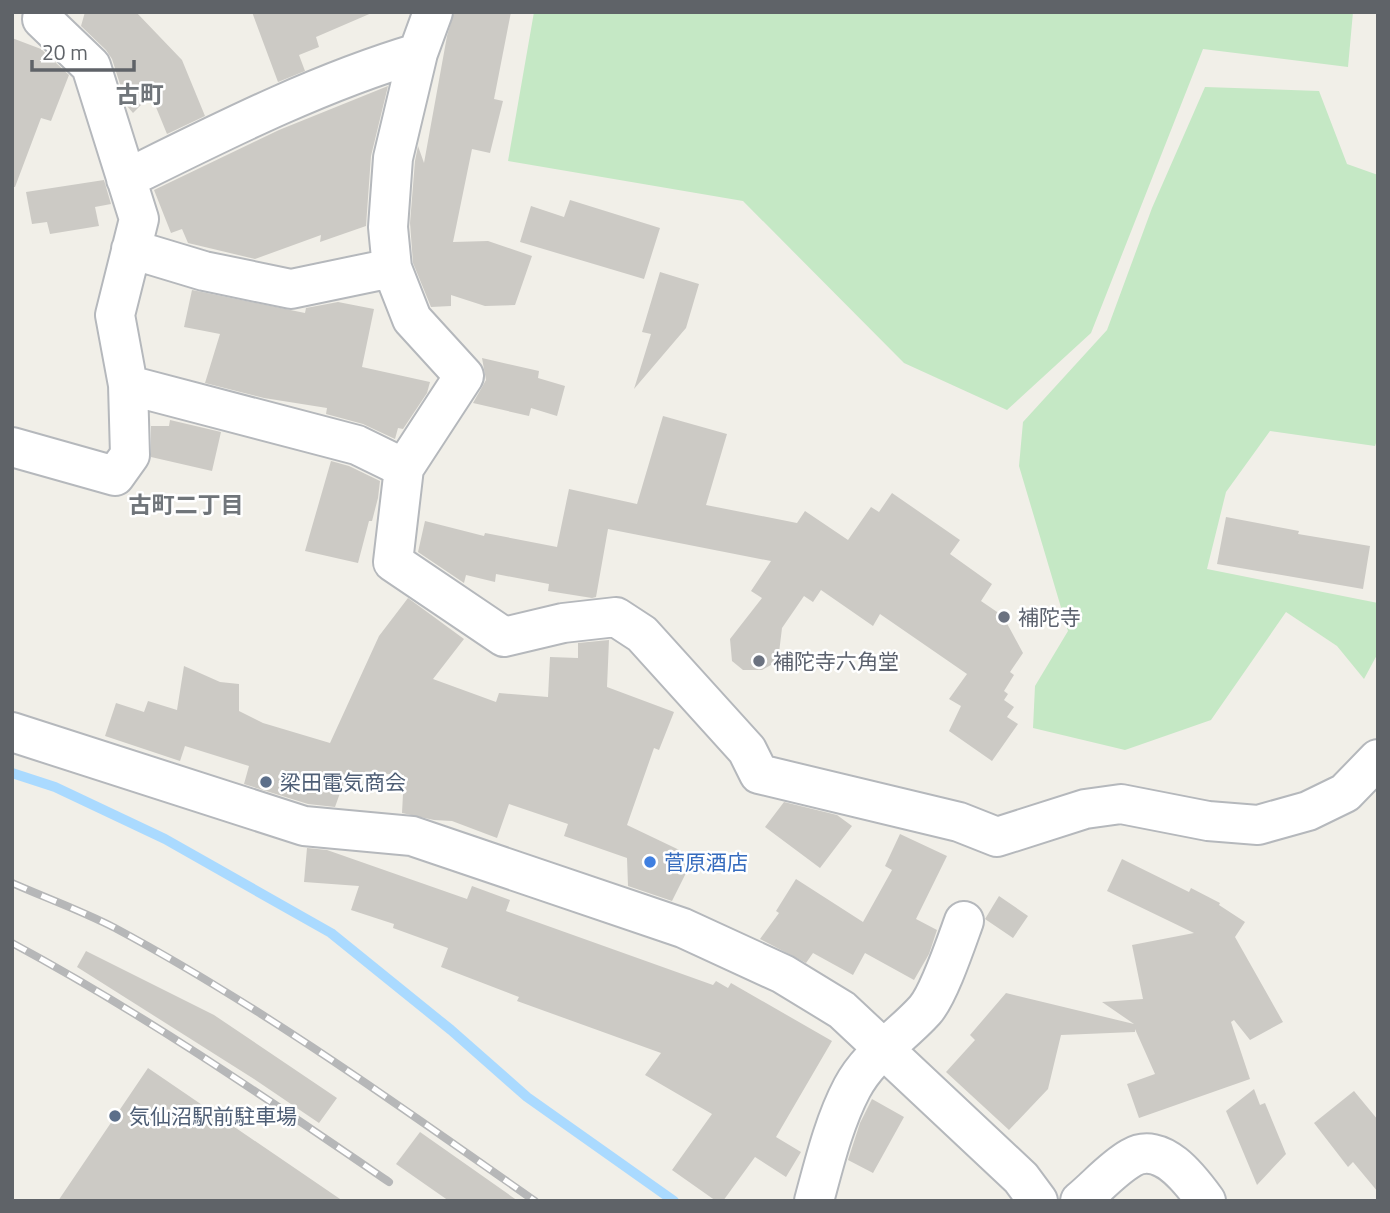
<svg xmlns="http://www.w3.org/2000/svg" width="1390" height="1213" viewBox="0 0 1390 1213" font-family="'Titillium Web','Noto Sans JP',sans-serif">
<rect width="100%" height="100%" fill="#f1efe8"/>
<!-- green -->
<path fill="#c5e8c5" d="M534 12H1353L1348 67 1203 49 1091 333 1007 410 904 363 743 201 508 161Z
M1205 87 1319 91 1347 164 1378 175V437L1375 446 1270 431 1226 492 1207 569 1378 603V653L1364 679 1337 646 1286 612 1211 720 1125 750 1033 728 1035 686 1068 631 1019 466 1023 422 1107 330 1152 208Z"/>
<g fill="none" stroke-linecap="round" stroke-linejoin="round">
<!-- stream -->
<path stroke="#aadaff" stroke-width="10" d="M12 773 55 787 165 839 331 933 451 1030 527 1097 674 1201"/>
</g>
<!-- building -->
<path fill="#cccac5" d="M85 12H136L182 60 205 116 167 134 151 95 133 113 127 106 112 59 106 50 81 26Z
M252 12H374L316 37 319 47 299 55 305 71 278 82Z
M454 12H511L494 99 503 101 490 153 472 149 453 242 488 241 532 256 515 305 485 306 451 295V306L431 307 413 263 410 223 415 161 418 146 424 163 447 36Z
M12 38 41 49 69 75 51 121 41 118 15 187H12Z
M388 86 371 156 366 226 320 242 321 235 255 259 188 243 182 229 171 233 154 190 279 130Z
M104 180 111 204 95 207 99 226 50 234 47 222 32 224 26 192Z
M570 200 660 228 644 279 520 242 531 206 564 217Z
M660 272 699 284 686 328 634 389 651 334 642 332Z
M192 290 305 313 306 308 338 302 374 309 362 367 430 382 427 393 403 429 398 428 395 439 363 424 326 414 327 408 264 398 205 383 220 334 184 327Z
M482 358 539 371 538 378 565 386 557 416 531 408 529 416 473 403 486 380Z
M663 416 727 434 706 505 797 523 805 511 848 540 871 507 879 512 892 493 960 540 950 554 992 584 981 601 1003 616 1023 653 1010 672 1014 675 1004 691 1008 694 1004 700 1014 707 1007 717 1018 724 992 761 949 731 961 706 949 699 967 674 880 614 873 626 821 590 813 602 804 596 782 628 778 661 762 670H743L732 661 730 639 762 598 751 591 771 561 608 529 596 597 592 598 548 591 549 584 496 574 495 582 466 575 464 583 418 552 425 521 484 536 485 533 557 547 569 489 637 504Z
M170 420 221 432 212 471 151 457V426H169Z
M331 461 349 466 380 481 378 498 372 521H369L358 563 305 551Z
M1226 517 1299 531 1298 534 1370 546 1363 589 1217 564Z
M408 598 464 639 433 679 496 702 499 693 548 697 550 657 578 658V643L609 640 607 687 674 712 659 750 654 748 627 825 694 857 672 901 628 886 627 858 564 836 568 824 509 804 497 838 452 821 434 820 402 813 404 775 356 772 352 784 344 782 335 807 308 804 244 784 249 766 185 746 180 761 105 736 116 703 144 712 148 701 177 710 184 666 220 682 239 684V711L263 723 330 743 379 636Z
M784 802 837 815 852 826 820 868 765 827Z
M900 834 947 856 916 919 937 930 929 954 914 980 865 953 853 975 813 953 806 963 760 939 779 913 776 911 796 879 863 922 892 870 885 866Z
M307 848 327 850 467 899 472 886 510 900 506 911 713 985 716 981 728 988 731 983 832 1041 776 1137 801 1152 786 1177 755 1157 723 1201H716L672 1170 712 1114 645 1075 661 1053 517 1001 519 997 441 967 448 948 393 928 394 924 351 910 359 886 304 882Z
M1122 859 1189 892 1191 888 1220 903 1219 905 1245 922 1235 937 1283 1022 1250 1040 1234 1020 1231 1022 1250 1079 1139 1118 1127 1084 1155 1074 1135 1029V1032L1061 1035 1048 1089 1009 1130 946 1072 975 1040 970 1035 1006 993 1134 1024 1102 1002 1143 999 1132 945 1194 933 1107 891Z
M999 896 1028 916 1013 938 985 919Z
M86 951 214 1015 337 1098 319 1123 254 1079 77 967Z
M148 1068 343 1201H58Z
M1254 1089 1260 1105 1265 1103 1286 1154 1257 1185 1226 1111Z
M1354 1091 1378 1120V1192L1353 1162 1348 1167 1314 1123Z
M872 1099 904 1117 873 1173 848 1160 860 1123Z
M420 1132 518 1201H449L396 1164Z"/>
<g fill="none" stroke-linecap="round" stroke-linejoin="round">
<defs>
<path id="minor" d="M126 179C221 132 317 83 418 53
M131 249 204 271 291 289 392 268
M128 385 357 445 404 468 393 562 504 637 563 623 616 617 642 634 747 750 759 774 959 822 997 837 1085 809 1121 804 1208 821 1258 825 1308 811 1345 793 1378 759
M12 447 115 476 130 455 128 385 115 315 139 219 91 66 42 19
M404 468 464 376 412 319 392 268 388 227 393 158 418 53 433 12
M12 732 304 826 412 836 683 928 783 974 842 1010 1021 1178 1038 1201
M814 1201C824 1164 834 1122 852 1088 870 1054 901 1037 925 1010 939 994 956 943 964 921
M1080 1201C1097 1187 1112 1169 1131 1158 1161 1140 1190 1179 1206 1201"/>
</defs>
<!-- minor casing -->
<use href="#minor" stroke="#b5b8bc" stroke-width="42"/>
<!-- minor -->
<use href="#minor" stroke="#fff" stroke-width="38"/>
<defs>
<path id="rail" d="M12 883C46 898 82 911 115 928 262 1007 398 1105 535 1201
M12 943C144 1014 266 1098 389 1182"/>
</defs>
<!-- rail casing -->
<use href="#rail" stroke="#b6b7b8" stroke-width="8"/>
<!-- rail -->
<use href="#rail" stroke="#fff" stroke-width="5" stroke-dasharray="16" stroke-linecap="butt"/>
</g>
<!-- markers -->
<g fill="#6b7280" stroke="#fff" stroke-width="2.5">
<circle cx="1004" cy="617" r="7"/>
<circle cx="759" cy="661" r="7"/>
</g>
<g fill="#5c6f8a" stroke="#fff" stroke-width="2.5">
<circle cx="266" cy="782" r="7"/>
<circle cx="115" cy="1116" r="7"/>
</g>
<circle fill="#3f7fe0" stroke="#fff" stroke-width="2.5" cx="650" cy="862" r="7"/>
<g text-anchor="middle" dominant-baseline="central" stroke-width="5" stroke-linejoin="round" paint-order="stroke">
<!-- worship labels -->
<g font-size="21" fill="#5b616d" stroke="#fff" text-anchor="start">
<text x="1018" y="617">補陀寺</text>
<text x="773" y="661">補陀寺六角堂</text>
</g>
<!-- service labels -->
<g font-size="21" fill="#4e5e75" stroke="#fff" text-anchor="start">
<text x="280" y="782">梁田電気商会</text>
<text x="129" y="1116">気仙沼駅前駐車場</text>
</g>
<!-- shop labels -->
<g font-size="21" fill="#366cbe" stroke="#fff" text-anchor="start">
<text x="664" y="862">菅原酒店</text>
</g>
<!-- neighbourhood labels -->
<g font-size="23" font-weight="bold" fill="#70757a" stroke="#fff">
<text x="186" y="504">古町二丁目</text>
</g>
<!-- quarter labels -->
<g font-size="24" font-weight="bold" fill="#70757a" stroke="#fff">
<text x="140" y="94">古町</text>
</g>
</g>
<!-- border -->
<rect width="1390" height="1213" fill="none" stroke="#5f6368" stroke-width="28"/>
<!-- scale -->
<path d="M32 60v10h102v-10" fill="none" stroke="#5f6368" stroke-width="3.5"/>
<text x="42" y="60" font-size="21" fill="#5f6368" stroke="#ffffff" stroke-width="5" paint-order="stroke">20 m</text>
</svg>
